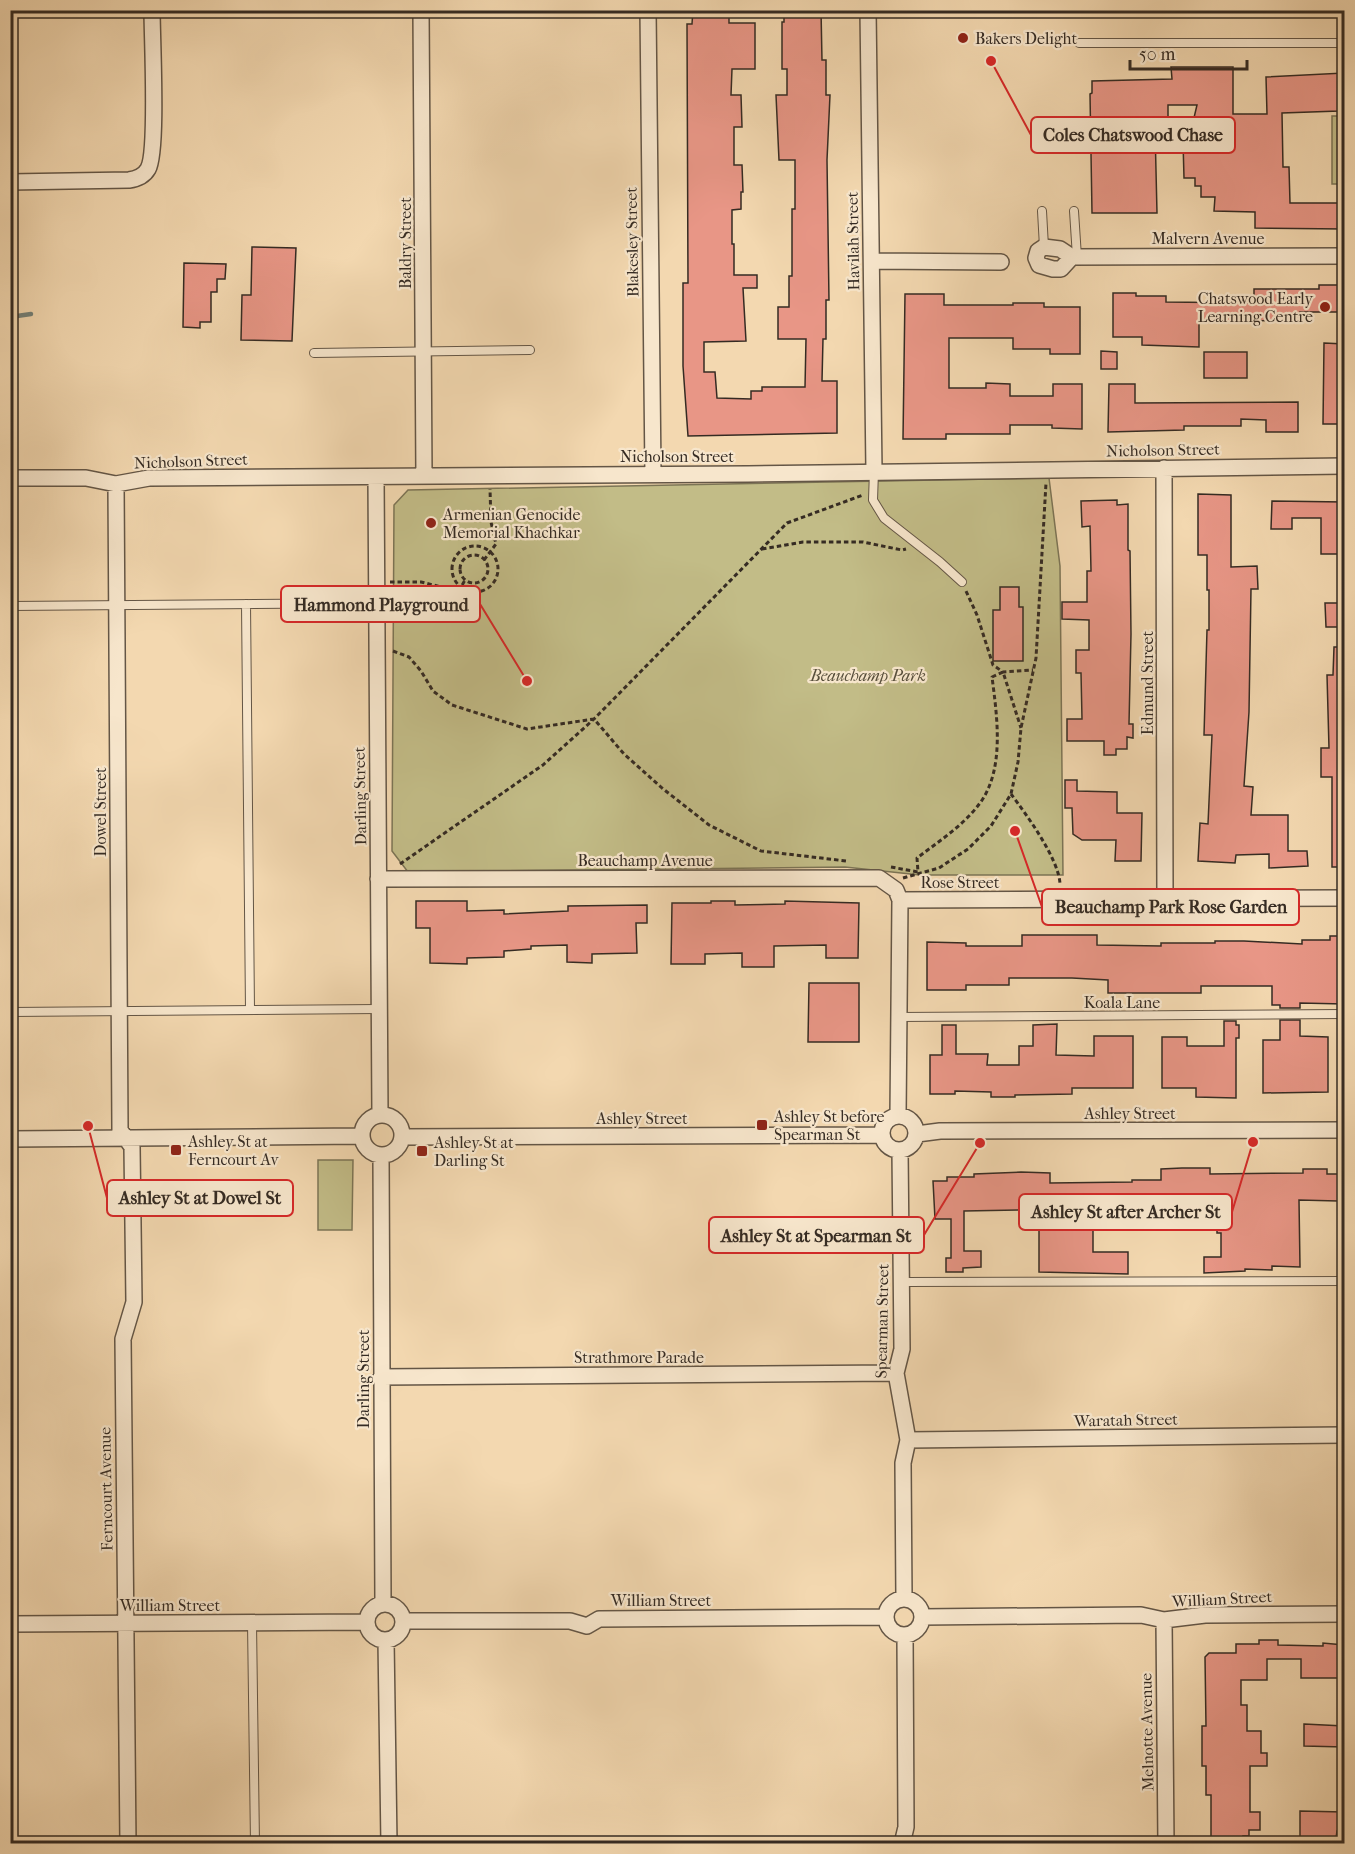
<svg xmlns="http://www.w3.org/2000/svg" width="1355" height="1854" viewBox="0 0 1355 1854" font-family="'IM FELL French Canon',serif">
<rect width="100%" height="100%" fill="#f3d8b0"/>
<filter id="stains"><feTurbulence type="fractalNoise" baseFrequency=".00333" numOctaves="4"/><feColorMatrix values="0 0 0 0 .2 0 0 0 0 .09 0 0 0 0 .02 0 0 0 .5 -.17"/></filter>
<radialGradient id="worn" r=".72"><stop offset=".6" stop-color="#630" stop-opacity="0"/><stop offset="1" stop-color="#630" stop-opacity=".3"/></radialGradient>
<!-- green -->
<path fill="#c2bc87" stroke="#7c7455" stroke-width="1.5" d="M1332 116H1344V184H1332Z
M1049 478 1060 566 1063 875H920L845 867 408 872 392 851 394 505 408 490Z
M318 1160H353L352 1230H318Z"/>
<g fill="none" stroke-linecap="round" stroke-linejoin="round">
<!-- stream -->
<path stroke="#738078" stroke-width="4.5" d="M10 317 31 314"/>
</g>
<!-- building -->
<path fill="#e89686" stroke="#352b23" stroke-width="1.5" d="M693 10H729V23H755V69H732L731 95H741L742 127H734V165H742L743 192H741V209L732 210V244H734V275H757V288H743L746 341 704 342V372H715L717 398 751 399V391H762V387H805L806 339H778V307H789V276H792V209H795V160H779L776 95H787V69H782V22H784V10H821L822 60H826V95H830L827 160 829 300H826V339H823L822 381H837V433L688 436 683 366V283H688L687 24H692Z
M1171 67H1233V114H1267L1266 77 1344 73V108H1339V111L1282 113 1283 167H1289L1290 203H1344V229L1255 228V212L1214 211 1215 197H1201V186H1195V178H1184L1183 141 1197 140 1193 122 1197 105H1168V128H1155L1157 213H1092L1090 94 1092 93V81L1172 79Z
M252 247 296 248 292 341 241 340 242 295H251Z
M184 263 226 264 225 279H217V292H211V322H200V328L183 327Z
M1319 285H1344V312H1300V320L1199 322V347L1142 345V337H1113V293H1136V296H1166V302L1254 303V289H1319Z
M905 294H944V305H1013V303H1044V307H1080V354H1050V349H1013V338H949V388H986V383L1010 384V396H1053V384H1082V429L1052 428V425H1010V434H946V439H903Z
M1324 343 1344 344V424H1323Z
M1101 351 1117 352V369H1101Z
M1204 352H1247V378H1204Z
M1109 384H1135V403L1298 402V432H1266V420L1241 419V426H1184V430L1108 432Z
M1198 494 1231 495V567L1257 566 1258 589H1251L1249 712 1244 786 1253 787 1251 815H1288V851H1307L1308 866 1269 868V854L1236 855 1235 863 1198 861 1200 823 1208 824 1212 735H1204L1207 630H1209V590H1207V555H1198Z
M1117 500V505L1128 504V550L1130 551 1131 634 1129 724H1133V738L1127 737V749H1116V755H1104V741H1067V719H1082L1081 673H1076V650H1089V620L1062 619V602H1087V571H1091L1090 526 1082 527 1081 501Z
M1272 501 1344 502V554H1321V518H1292V529H1271Z
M1000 587H1019V607H1023V661H993V610H1000Z
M1325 603H1344V627H1326Z
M1334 647H1344V867H1332V777H1321V748H1329L1327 675H1333Z
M1065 780H1077V791L1117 792V813H1142L1141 861H1115L1116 840H1082L1073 834 1072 808H1065Z
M416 901H467V911L504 910V914L568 911V906L647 905V923H636L637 953 592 954V963L567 962V945L531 946V949L504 951V957L467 958V964L430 963V928H416Z
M711 901H735V905L785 904V901L859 903 858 958H826V945L774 946V967H742V953L705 954V964H671L672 903H711Z
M1022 935H1097V945L1161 946V943H1215V941H1244L1302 944V940H1330V936H1344V1004L1300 1003V1008H1280V1005H1272V986H1201V993H1108V980L1072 978H1009V985H966V990H927V942L966 943V946H1022Z
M809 983H859V1042H808Z
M1280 1020H1300V1036L1328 1037V1092L1263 1093V1040H1280Z
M1224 1021H1236V1025H1239V1038H1236V1098L1196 1097V1088H1162V1037H1187V1046H1224Z
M1057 1024 1056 1055 1094 1056V1036H1133V1088H1072V1094L1015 1095V1097H991V1092L955 1091V1094H930V1055H942V1025H956V1054H988L987 1065H1019V1046H1033V1025Z
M1182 1168H1210V1174L1303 1173V1169H1327V1174H1338V1201L1299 1200 1300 1267 1272 1266V1270L1245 1269V1271L1204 1273V1257H1221V1233H1217V1218H1178V1222L1124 1220V1228H1093V1252H1128V1274L1039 1272V1223H1021V1210L964 1211V1251H981V1267L963 1268V1272H946V1258H951V1219H935L933 1181H947V1177H974V1174L1021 1172 1050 1173V1183L1132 1182V1180H1161V1169Z
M1259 1640H1278V1645L1323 1646V1643L1344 1645V1678H1301V1659H1267V1680H1241V1705H1247V1731H1261V1753H1267V1766H1250V1812H1260V1830H1249V1836H1243V1844H1211V1795H1206V1766H1202V1726H1206L1205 1657 1209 1653H1236V1644H1259Z
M1304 1724 1344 1726V1747L1304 1746Z
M1300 1811 1343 1812 1342 1831H1337L1336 1838H1300Z"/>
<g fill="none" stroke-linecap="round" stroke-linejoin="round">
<defs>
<path id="service" d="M1079 43H1344
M1042 211 1044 247
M1074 211 1077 257
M314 353 530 350
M874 471 873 500 884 518 940 562 962 582
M246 604 250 1010
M10 606 376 603
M10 1012 379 1009
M899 1017 1344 1014
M901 1282 1344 1281
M252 1623 255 1844"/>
<path id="minor" d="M421 10 424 476
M648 10 653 474
M868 10 874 471
M10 182 129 180C136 179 144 176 148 169 158 152 152 38 152 10
M1072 257 1061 269H1053L1039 265 1036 258 1038 251 1044 247 1060 249 1072 257 1344 256
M872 261 1001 262
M1164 468 1165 899
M376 477 380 1115
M10 478H86L116 484 149 478 748 474 1344 466
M116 484 120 1130 132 1147 134 1302 123 1339 128 1844
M378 879 879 878 896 890 900 900 898 1116
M900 900 1344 898
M362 1135a20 20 0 1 1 40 0a20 20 0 1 1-40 0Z
M882 1133a17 17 0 1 1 34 0a17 17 0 1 1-34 0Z
M917 1134 940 1131 1344 1130
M402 1137 882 1135
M10 1139 361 1136
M900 1150 902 1349 896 1373 908 1440 903 1463 904 1599
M381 1155 383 1603
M381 1377 896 1373
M908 1440 1344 1435
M886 1617a18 18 0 1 1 36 0a18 18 0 1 1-36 0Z
M367 1622a18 18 0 1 1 36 0a18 18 0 1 1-36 0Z
M922 1617 1141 1615 1164 1620 1205 1615 1344 1614
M1164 1620 1166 1844
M403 1621H570L587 1626 599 1619 886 1617
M10 1624 366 1622
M386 1640 389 1844
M902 1844 906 1827 905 1635"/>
</defs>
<!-- service casing -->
<use href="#service" stroke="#645646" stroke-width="10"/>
<!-- minor casing -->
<use href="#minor" stroke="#645646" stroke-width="18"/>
<!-- path -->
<path stroke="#352b23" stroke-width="3" stroke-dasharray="4.5 3" stroke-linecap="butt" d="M452 569a23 23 0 1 1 46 0a23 23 0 1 1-46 0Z
M762 549 803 542H863L902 550 906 549
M460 569a14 14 0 1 1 28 0a14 14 0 1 1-28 0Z
M484 560 496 544 491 522 490 489
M390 582H421L454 590 461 587 465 580
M966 591 977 615 993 665 1003 672 1033 670
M393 651 409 657 421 671 433 691 452 705 527 729 594 719 624 754 662 788 709 825 761 851 846 861
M1011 794C1026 814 1059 859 1060 884
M400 864 543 765 594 719 787 523 863 495
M891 867 918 872 917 858C938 842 964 825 980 803 1005 769 997 716 992 677L1003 672 1021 728
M903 878 939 868 968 849 991 826 1011 794 1018 762 1021 728 1036 658 1046 483"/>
<!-- service -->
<use href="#service" stroke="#f7e6cc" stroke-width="8"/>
<!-- minor -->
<use href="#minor" stroke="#f7e6cc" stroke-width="15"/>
</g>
<!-- markers -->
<g fill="#8f2418" stroke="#f7e6cc" stroke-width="2">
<circle cx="963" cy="38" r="6"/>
<circle cx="1325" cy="307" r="6"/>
<circle cx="431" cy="523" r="6"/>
<rect x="756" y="1119" width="12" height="12" rx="3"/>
<rect x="170" y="1144" width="12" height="12" rx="3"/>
<rect x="416" y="1145" width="12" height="12" rx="3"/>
</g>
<g text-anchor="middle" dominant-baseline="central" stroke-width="4.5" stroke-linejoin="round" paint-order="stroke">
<!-- poi labels -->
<g font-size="16" fill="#352b23" stroke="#f7e6cc" text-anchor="start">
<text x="975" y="38">Bakers Delight</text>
<text x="1313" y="298" text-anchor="end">Chatswood Early<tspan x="1313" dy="18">Learning Centre</tspan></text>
<text x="443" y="514">Armenian Genocide<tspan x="443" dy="18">Memorial Khachkar</tspan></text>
<text x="774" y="1116">Ashley St before<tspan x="774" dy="18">Spearman St</tspan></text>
<text x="188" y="1141">Ashley St at<tspan x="188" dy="18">Ferncourt Av</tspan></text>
<text x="434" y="1142">Ashley St at<tspan x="434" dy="18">Darling St</tspan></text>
</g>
<!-- street labels -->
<g font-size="16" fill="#352b23" stroke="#f7e6cc">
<text x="1208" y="238">Malvern Avenue</text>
<text transform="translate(853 241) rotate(-91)">Havilah Street</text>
<text transform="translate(632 242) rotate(-91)">Blakesley Street</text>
<text transform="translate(405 243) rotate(-90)">Baldry Street</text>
<text transform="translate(1163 450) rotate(-1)">Nicholson Street</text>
<text x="677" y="456">Nicholson Street</text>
<text transform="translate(191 461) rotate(-2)">Nicholson Street</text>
<text transform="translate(1147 683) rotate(-90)">Edmund Street</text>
<text transform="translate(360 796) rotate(-91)">Darling Street</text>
<text transform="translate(100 812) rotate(-90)">Dowel Street</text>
<text x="645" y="860">Beauchamp Avenue</text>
<text x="960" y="882">Rose Street</text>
<text x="1122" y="1002">Koala Lane</text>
<text x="1130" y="1113">Ashley Street</text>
<text x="642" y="1118">Ashley Street</text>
<text transform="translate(882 1321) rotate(-89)">Spearman Street</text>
<text x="639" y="1357">Strathmore Parade</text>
<text transform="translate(363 1379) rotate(-90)">Darling Street</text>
<text transform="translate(1126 1420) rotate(-1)">Waratah Street</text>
<text transform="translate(106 1489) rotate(-91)">Ferncourt Avenue</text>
<text transform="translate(1222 1599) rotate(-3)">William Street</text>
<text x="661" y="1600">William Street</text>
<text x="170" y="1605">William Street</text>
<text transform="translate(1147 1732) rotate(-91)">Melnotte Avenue</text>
</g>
<!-- park labels -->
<g font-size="16" font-style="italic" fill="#584f3c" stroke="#f7e6cc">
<text x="868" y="675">Beauchamp Park</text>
</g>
</g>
<!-- callouts -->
<path fill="none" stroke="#d62828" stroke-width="2" d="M991 61L1031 135M527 681L480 604M1015 831L1042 907M88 1126L107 1198M1253 1142L1232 1212M980 1143L924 1235"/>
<g fill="#d62828" stroke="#f7e6cc" stroke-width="2">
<circle cx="991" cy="61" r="6"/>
<circle cx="527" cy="681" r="6"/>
<circle cx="1015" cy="831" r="6"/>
<circle cx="88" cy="1126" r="6"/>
<circle cx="1253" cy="1142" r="6"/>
<circle cx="980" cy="1143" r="6"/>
</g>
<g fill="#f7e6cc" stroke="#d62828" stroke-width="2">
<rect x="1031" y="117" width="204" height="36" rx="6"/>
<rect x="281" y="586" width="199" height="36" rx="6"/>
<rect x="1042" y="889" width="257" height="36" rx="6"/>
<rect x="107" y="1180" width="186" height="36" rx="6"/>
<rect x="1019" y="1194" width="213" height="36" rx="6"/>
<rect x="709" y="1217" width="215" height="36" rx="6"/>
</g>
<g font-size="18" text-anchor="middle" font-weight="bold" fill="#352b23">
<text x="1133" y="141">Coles Chatswood Chase</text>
<text x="381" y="611">Hammond Playground</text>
<text x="1171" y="913">Beauchamp Park Rose Garden</text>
<text x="200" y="1204">Ashley St at Dowel St</text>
<text x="1126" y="1218">Ashley St after Archer St</text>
<text x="816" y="1242">Ashley St at Spearman St</text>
</g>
<!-- margin -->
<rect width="1355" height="1854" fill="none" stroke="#f3d8b0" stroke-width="36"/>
<rect x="12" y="12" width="1331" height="1830" fill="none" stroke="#352b23" stroke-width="3"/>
<rect x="18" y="18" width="1319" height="1818" fill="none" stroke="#352b23" stroke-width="1.5"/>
<!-- scale -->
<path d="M1130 60v9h117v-9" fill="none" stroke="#352b23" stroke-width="3"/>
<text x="1139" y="60" font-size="18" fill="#352b23" stroke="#f7e6cc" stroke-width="4.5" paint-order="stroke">50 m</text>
<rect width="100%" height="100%" filter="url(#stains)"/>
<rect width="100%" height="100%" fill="url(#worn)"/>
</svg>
